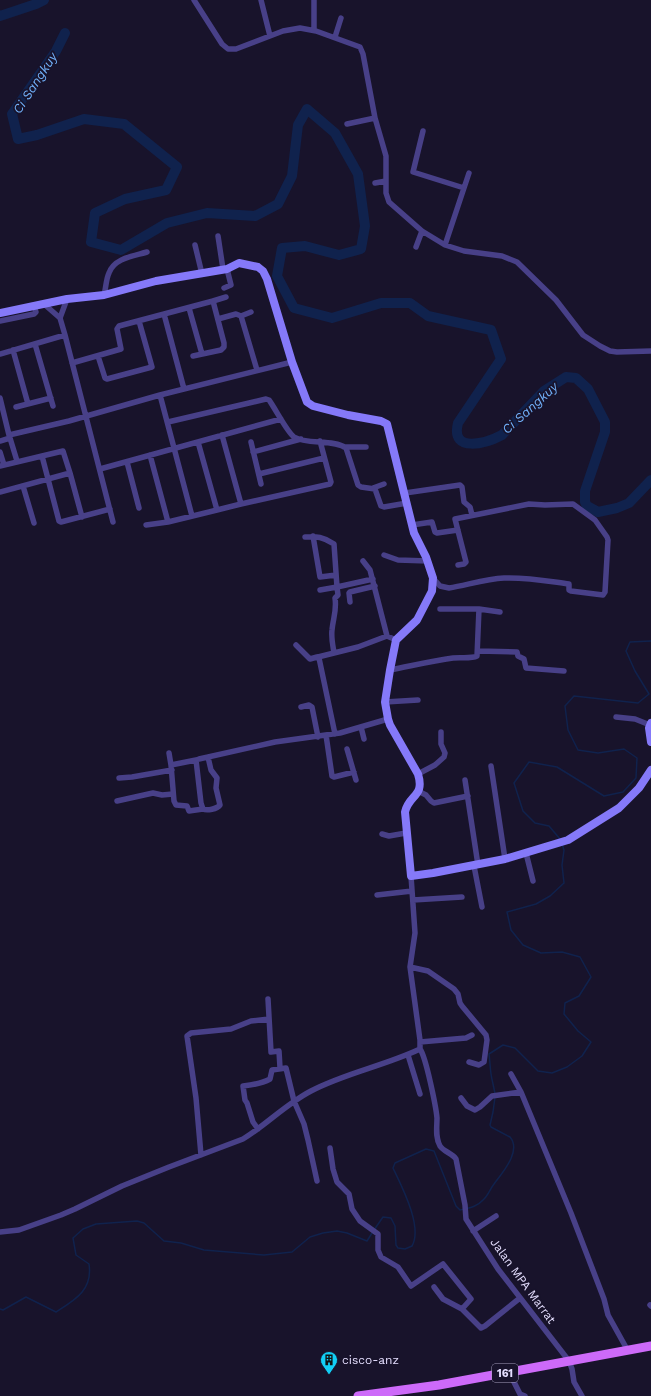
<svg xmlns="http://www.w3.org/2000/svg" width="651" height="1396" viewBox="0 0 651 1396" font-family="'Work Sans',sans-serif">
<rect width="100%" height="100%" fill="#18132b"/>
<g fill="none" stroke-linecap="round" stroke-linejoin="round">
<!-- stream -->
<path stroke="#10224d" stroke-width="1.5" d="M0 11 1 16
M560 839 549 826 535 823 523 811 514 783 529 762 557 767 604 796 623 792 636 778 637 758 624 749 598 753 578 750 568 730 565 706 574 696 638 703 649 694 635 671 626 651 630 642 651 641
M495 1094C494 1087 492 1081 491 1074 490 1067 490 1061 489 1054L503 1045 515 1048 538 1071 552 1073 567 1067 582 1056 591 1042 578 1031 564 1014 565 1003 579 996 591 977 580 957 562 952 541 953 523 945 511 930 507 912 536 904 550 896 564 883 562 865 564 850 562 844
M374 1230 383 1217 391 1218 395 1226 396 1245 398 1248 405 1249 412 1246C423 1227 402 1187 393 1168L395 1163 426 1149 434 1151 456 1206 460 1210C468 1208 477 1207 483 1200 488 1196 490 1189 494 1184 502 1173 522 1151 510 1137L491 1127 490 1125 493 1112 495 1097
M0 1309 3 1310 26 1297 56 1312C75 1300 93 1290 89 1264L76 1255 73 1238 83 1229 96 1224 137 1221 144 1223 164 1241 181 1243 204 1250 264 1255 292 1252 310 1237 323 1233 337 1231 347 1233 367 1241 372 1233"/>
<!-- river -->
<path stroke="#10224d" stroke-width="10" d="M0 16 36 4 44 0
M65 33 56 51 12 114 18 139 37 135 84 119 124 124 177 167 166 190 125 199 95 213 91 242 121 250 167 223 207 213 255 216 278 204 292 176 298 125 307 109 335 133 358 174 365 226 361 249 339 255 305 246 282 248 277 276 294 308 332 318 381 303H410L428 316 491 330 501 359 458 423C450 454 487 443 502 435L544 391 566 377 576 378 588 389 605 422V432L585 491V502L587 506 598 512 617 508 629 503 651 480"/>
<!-- street -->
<path stroke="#484088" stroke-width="5.5" d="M194 0 222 44 228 49H236L283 31 300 28 316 31 360 47 363 54 375 118 386 156V193L389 202 422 231 445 245 464 251 502 256 517 262 556 300 583 335 600 346 610 351 617 352 651 351
M261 0 270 36
M314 0V30
M335 37 341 18
M347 124 375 118
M423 131 413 172 464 188
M375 183 386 181
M218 236 223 269
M195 245 202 274
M445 245 469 173
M416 247 422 231
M224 288 231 285 227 269
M104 295C106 288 106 279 109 273 114 258 134 256 147 252
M213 301 226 297
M44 304 60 318 65 335 113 522
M189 308 202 354
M164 314 184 389
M241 316 251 312
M60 318 67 299
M218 319 236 314 241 316 257 370
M0 321 34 314 36 312 34 306
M35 344 53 406
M13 350 28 404
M0 354 65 335
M98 356 105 378 107 379 152 367 139 321
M72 363 121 349 117 329 119 326 213 301 224 343V347L221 350 193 356
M160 395 192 516
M0 398 9 435
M16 407 51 398
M168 422 266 399 269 400C275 408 287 432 294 437 307 445 333 439 346 448L358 485 361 487 375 489 381 506 384 507 407 503
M10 438 17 461
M0 441 10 438 9 435 69 421 160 395 292 362
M198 442 217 510 241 504 222 435
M251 442 261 484
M344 447H366
M0 452 4 465
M253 452 301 439
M150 455 168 522
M127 462 139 508
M0 466 42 456 59 521 61 522 110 509
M100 469 281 419
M70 473 82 517
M259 474 324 458
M23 486 34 523
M373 488 384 484
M0 492 70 473 63 451 42 456
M405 493 460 485 462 487 464 502 470 507 472 515
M241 504 330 484 331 482 320 441
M146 525 168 522 217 510
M412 525 432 522 435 532 437 533 458 530
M313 536 320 577 336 575
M305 537C316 536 324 537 334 544L337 587 373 579
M384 555 398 560 428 561
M363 561 370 570 387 636 396 640
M433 578 440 586 449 588C467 585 486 579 504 578 526 577 547 581 569 584V590L571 591 603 595 605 592 608 540 607 537 595 520 573 504 545 505 529 504 455 519 466 562 464 564 458 565
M320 590 337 587 338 595 335 598C337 610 333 619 332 630 331 638 333 646 334 653
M350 602 349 593 350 592 375 586
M479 609 500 612
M296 645 310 659 317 657 319 658 335 734
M478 651 517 652 518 656 524 659 526 668 564 671
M318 657 358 647 387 636
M390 670C411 666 431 661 453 658 460 657 471 659 477 656L479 609H440
M385 702 418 700
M301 707 309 705 312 707 318 737
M616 717 635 719 650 725
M361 727 364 739
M326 735 332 776 334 777 354 772
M347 749 356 780
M169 753 171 765
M208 757 211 770 217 778 216 788 220 805C217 809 207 811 203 809L201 803 196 760 199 759 275 742 340 733 388 719
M196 760 171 765 174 801 176 805 187 806 189 811 203 809
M491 766 505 859
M418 774 435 765 444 757 445 753 441 744V732
M119 778 132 777 172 770
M465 780 478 865
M418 791 426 795 431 801 434 803 468 796
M117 801 153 793 162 795 173 794
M382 834 389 836 406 833
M526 853 533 881
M474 866 482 907
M377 895 412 891
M413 900 462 897
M410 967 428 971 454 989 458 994 460 1003 462 1006 486 1035 487 1040 484 1062 479 1065 469 1062
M268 999 271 1052 279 1051 280 1068
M420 1042 466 1038 472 1035
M420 1049C426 1057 436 1107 437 1118 437 1127 435 1137 440 1146 444 1152 452 1153 456 1159L465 1205 466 1219 498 1269 569 1361 572 1369 574 1382 582 1396
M408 1055 420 1094
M511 1074 521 1092 571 1213 604 1299 608 1315 628 1351
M461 1098 467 1106 475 1110 480 1107 492 1096 521 1092
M258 1129 253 1122 247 1103 245 1100 243 1086C252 1085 263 1083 270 1079L272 1070 286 1068 294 1101 304 1124 308 1140 317 1181
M330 1148 333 1169 337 1182 349 1194 352 1209 360 1221 378 1234V1250L381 1257 398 1267 411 1286 443 1264 471 1299 462 1309
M201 1155 196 1098 187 1036 191 1033 231 1029 251 1021 269 1019
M473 1231 496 1216
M0 1232 19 1230 61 1215 75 1209 122 1186 169 1167 243 1139C266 1125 286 1104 311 1091 345 1073 384 1066 420 1049V1040L410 967 415 933 411 876
M434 1287 443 1299 462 1309 481 1328 485 1326 520 1298
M650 1305 651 1306
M509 1372 520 1394 525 1396"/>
<!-- secondary -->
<path stroke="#8579f9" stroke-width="8" d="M0 313 67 299 104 295 156 281 227 269 239 263 258 267 263 271 267 279 292 362 307 402 313 406 348 415 381 421 387 424 414 533 426 557 433 578 432 591 417 620 396 640 390 670 385 702 388 719 390 725 418 774C425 797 409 794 405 812L411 876 433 873 505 859 568 840 619 808 639 788 651 770
M651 723 649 728 651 742"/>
<!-- primary -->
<path stroke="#cd6af9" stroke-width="9" d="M358 1396 439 1385 651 1346"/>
</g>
<!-- icons -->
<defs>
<symbol id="building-pin" viewBox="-11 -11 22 30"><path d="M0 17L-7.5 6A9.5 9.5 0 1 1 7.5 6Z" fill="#12cef5" stroke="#18132b"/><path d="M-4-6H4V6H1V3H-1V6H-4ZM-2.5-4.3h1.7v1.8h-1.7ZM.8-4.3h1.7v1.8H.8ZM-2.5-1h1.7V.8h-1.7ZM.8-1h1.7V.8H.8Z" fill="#111"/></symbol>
</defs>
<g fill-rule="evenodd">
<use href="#building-pin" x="319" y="1350" width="20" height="27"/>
</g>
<g text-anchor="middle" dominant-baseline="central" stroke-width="3.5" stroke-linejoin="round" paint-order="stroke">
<!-- shield labels -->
<rect fill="#18132b" stroke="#a7a1bf" stroke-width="1" x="492" y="1364" width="26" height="18" rx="3"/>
<g font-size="11" font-weight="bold" fill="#e4defe">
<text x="505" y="1373">161</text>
</g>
<!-- street labels -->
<g font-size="12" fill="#e4defe" stroke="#18132b">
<text transform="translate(523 1281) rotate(54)">Jalan MPA Marrat</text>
</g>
<!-- poi labels -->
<g font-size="12" fill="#e4defe" stroke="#18132b" text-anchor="start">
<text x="342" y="1360">cisco-anz</text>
</g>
<!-- water labels -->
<g font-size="13" font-style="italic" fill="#71b0f9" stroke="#18132b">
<text transform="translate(35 83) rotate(-57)">Ci Sangkuy</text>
<text transform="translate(530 408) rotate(-42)">Ci Sangkuy</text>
</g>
</g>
</svg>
